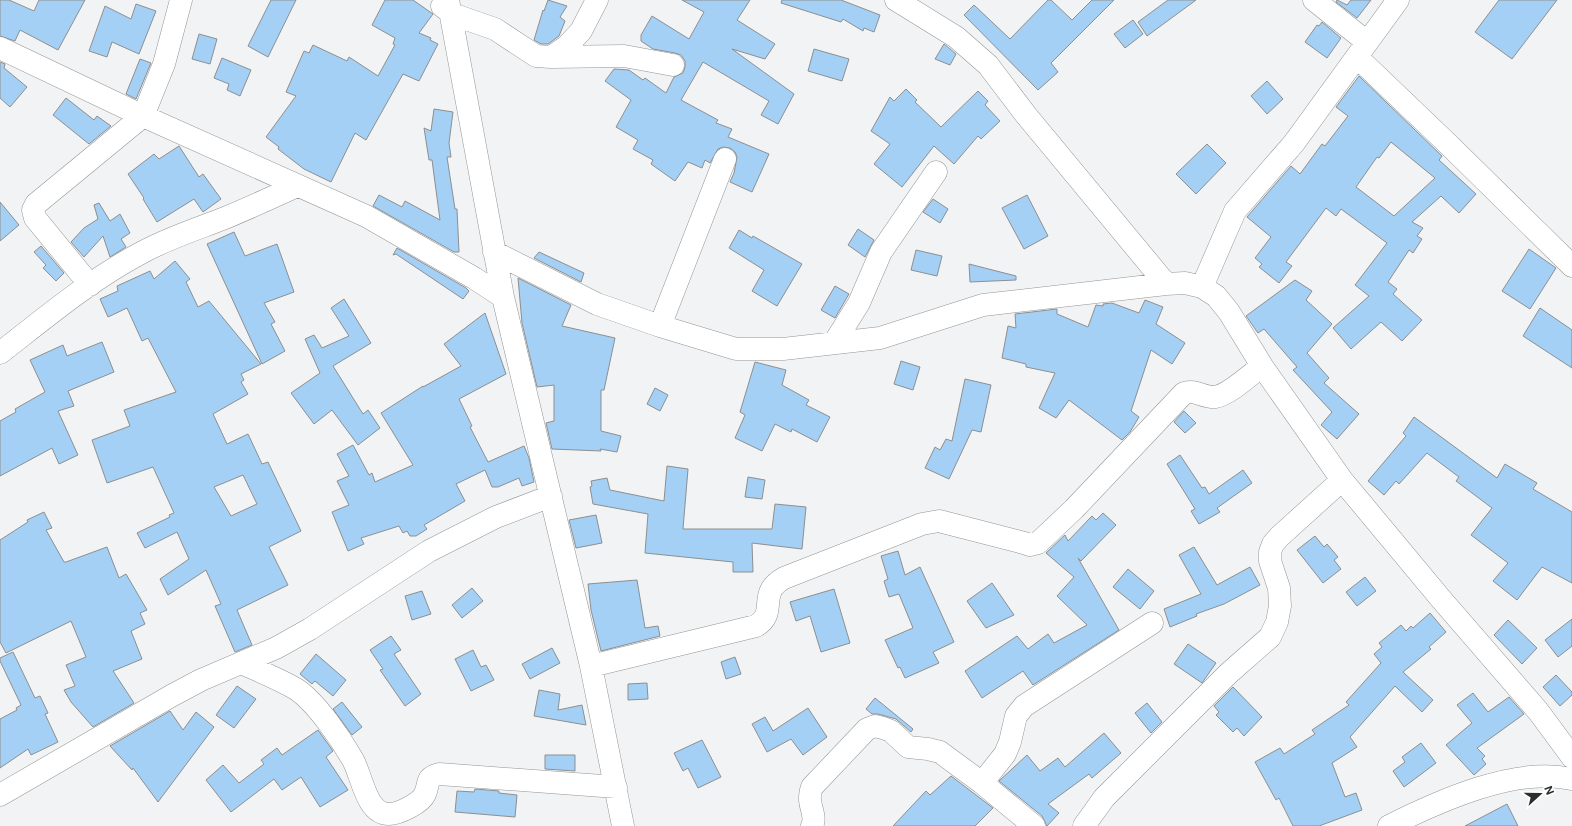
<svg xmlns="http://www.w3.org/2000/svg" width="1572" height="826" viewBox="0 0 1572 826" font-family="'Public Sans',sans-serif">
<rect width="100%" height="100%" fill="#f1f3f5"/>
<!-- building -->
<path fill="#a4d0f5" stroke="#8d8f90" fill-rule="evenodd" d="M0 0H9L34 11 39 0H85L58 50 20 30 15 41 0 36Z
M271 0H296L268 57 248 46Z
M385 0H413L433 14 419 33 431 38 430 40 438 44 419 81 403 74 366 140 355 133 331 182 304 169 278 149 279 147 266 137 296 96 286 92 304 51 309 53 313 45 347 61 349 57 378 76 395 45 393 44 395 38 372 25Z
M548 0 567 6 560 17 565 21 559 36 548 44H541L534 40 543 10 544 11Z
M682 0H750L737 20 775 44 765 59 732 49 794 94 778 124 761 115 769 101 703 62 681 100 718 120 716 123 732 129 728 137 769 154 752 192 730 182 734 173 737 157 735 152 730 148 723 147 718 149 710 163 705 160 702 168 688 162 675 181 651 164 653 160 633 149 638 140 616 127 631 100 605 81 614 69 629 70 643 80 645 78 666 93 674 77 683 73 685 67V61L681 55 675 53 653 49 641 41V35L652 16 689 39 704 12Z
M782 0H841L880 15 874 32 864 28 863 31 843 19 841 22 781 3Z
M1048 0H1051L1072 20 1092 0H1114L1051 63 1058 72 1038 90 964 15 974 5 1010 39Z
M1168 0H1196L1147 36 1138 22Z
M1337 0 1347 5 1351 0H1371L1357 18 1336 2Z
M1499 0H1557L1512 59 1475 32Z
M136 4 156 11 139 54 112 42 107 57 89 51 105 6 131 19Z
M1133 20 1143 34 1125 48 1114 34Z
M1322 22 1341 38 1327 58 1305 42 1317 25 1319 26Z
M199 34 217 39 210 64 192 59Z
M944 44 956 54 950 65 935 59Z
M814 49 849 59 842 81 808 71Z
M222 58 251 70 240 96 227 90 229 84 214 78Z
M140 59 151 63 136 99 126 94Z
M0 62 5 64 4 68 27 87 10 107 0 98Z
M1359 76 1442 156 1439 160 1476 194 1459 213 1441 196 1412 222 1423 228 1417 236 1422 239 1413 253 1409 250 1388 282 1397 289 1393 294 1422 320 1402 341 1381 322 1351 349 1333 328 1369 296 1355 285 1387 243 1341 209 1336 216 1326 208 1286 262 1292 266 1279 283 1259 267 1262 264 1255 258 1271 237 1247 217 1291 166 1300 174 1322 144 1325 146 1348 116 1336 107ZM1391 142 1435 178 1394 216 1356 187 1377 157 1379 158Z
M1267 81 1283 99 1267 114 1251 96Z
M906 89 917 100 915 102 941 127 978 91 988 101 985 105 1000 121 981 139 978 136 954 164 934 146 902 187 874 164 890 144 871 131 890 97 894 101Z
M66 98 94 120 97 116 111 126 89 144 53 115Z
M434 109 453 112 449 143 451 157H447L455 209H457L459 252H454L373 206 379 195 402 207 405 201 440 220 432 160H429L424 128 431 131Z
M1207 144 1226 163 1196 194 1176 174Z
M179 146 199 177 203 174 221 199 203 212 194 199 157 222 143 199 144 198 128 174 154 154 159 159Z
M1027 195 1048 236 1024 249 1002 208Z
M933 199 948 209 940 223 923 212Z
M0 202 19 225 0 241Z
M99 203 110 221 120 214 130 233 121 239 126 247 110 257 103 236 84 257 71 242 84 228 98 219 94 205Z
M858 229 874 240 865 257 848 245Z
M739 230 752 238 753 236 802 264 777 306 752 291 764 270 729 248Z
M234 232 245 256 277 244 294 292 264 303 275 322 271 324 285 351 262 364 207 244Z
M41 246 64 273 56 281 43 268 46 265 34 252Z
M397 248 466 288 469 291 463 299 396 254 393 255Z
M1529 249 1556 268 1530 309 1502 291Z
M916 250 942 256 937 276 911 270Z
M539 252 584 273 581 282 534 258Z
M175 261 190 279 186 282 198 307 209 301 261 364 241 374 244 380 241 382 248 394 213 414 227 444 248 434 262 464 268 462 301 531 269 547 288 585 237 610 252 645 235 652 215 606 221 604 206 570 168 595 160 579 189 559 177 532 145 548 137 533 170 517 169 515 174 513 153 467 107 483 92 440 130 426 124 410 176 392 148 338 142 341 127 308 108 317 100 299 118 291 117 286 150 271 154 279ZM243 475 257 504 231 516 214 487Z
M969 264 1016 276V280L970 282Z
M518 278 571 305 562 326 615 338 604 390H601V431L621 436 617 452 600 449 601 451 552 449 546 423 554 421V385L537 387 522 323Z
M1295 280 1312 291 1306 300 1332 324 1307 353 1329 378 1324 383 1359 414 1337 439 1321 425 1332 412 1293 370 1297 367 1264 329 1258 333 1246 316Z
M835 286 849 294 835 318 821 310Z
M344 299 371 343 333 366 363 414 368 410 380 428 358 445 332 410 314 424 291 393 320 373 305 339 314 335 322 348 349 336 331 308Z
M1145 300 1163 307 1156 324 1185 343 1172 364 1151 350 1131 411 1139 417 1130 432 1122 440 1069 400 1056 418 1039 408 1055 373 1026 367V364L1002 358 1008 326 1016 328 1015 314 1057 309V314L1088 327 1096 305 1103 306V304L1112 303 1139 313Z
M1540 308 1572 330V368L1523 336Z
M485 313 506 374 459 399 472 426 470 427 488 462 524 446 529 458 534 482 522 486 519 478 498 487H492L485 470 456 484 465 501 424 525 427 529 416 536H410L407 531 403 533 399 526 361 538 364 544 348 551 332 512 349 505 337 481 349 476 337 454 353 445 369 475 372 473 375 482 413 465 381 413 423 386V387L461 366 444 344Z
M102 342 114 372 68 391 74 406 58 411 78 455 59 464 52 448 0 476V421L16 412 15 409 45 392 30 360 63 345 67 356Z
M901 361 920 367 913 390 894 384Z
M755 362 786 370 782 385 809 400 806 405 830 417 817 442 792 429 791 432 775 424 762 451 735 438 745 415 740 412Z
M965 379 991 385 981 432 972 430 949 479 925 468 935 447 940 450 946 439 952 441Z
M655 388 668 395 660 411 647 404Z
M1184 411 1196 423 1185 433 1174 422Z
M1414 417 1497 478 1505 464 1537 483 1533 489 1572 512V583L1542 567 1517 600 1493 581 1508 563 1471 535 1492 508 1456 481 1459 477 1427 453 1399 484 1396 481 1384 495 1368 481 1406 436 1403 433Z
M1180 455 1202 488 1205 487 1209 494 1243 470 1252 483 1217 508 1220 512 1199 524 1191 511 1195 509 1167 464Z
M667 466 688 469 683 529H772L775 504 806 507 802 549 752 543 753 572H733V562L645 553 648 514 593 504 590 487 592 486 591 481 607 478 610 490 664 501Z
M748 477 765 480 762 499 745 497Z
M44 512 52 528 46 530 64 562H66L107 547 119 578 126 574 147 610 140 613 145 624 131 631 142 659 113 671 134 703 93 727 71 702 64 690 75 686 66 665 86 657 71 621 6 653 0 642V540L28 522 27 520Z
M1103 513 1116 525 1081 561 1078 558 1119 630 1033 685 1023 671 982 698 965 671 1017 636 1028 649 1048 634 1054 643 1087 625 1057 596 1074 577 1046 553 1065 535 1068 541 1092 516 1096 520Z
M596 515 602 543 576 548 569 520Z
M1315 536 1324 547 1327 544 1338 557 1334 560 1341 569 1323 583 1297 550Z
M1194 547 1217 585 1250 567 1260 585 1224 604 1196 614 1197 616 1170 627 1164 609 1201 594 1179 555Z
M898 551 905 575 920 567 954 642 933 652 939 663 905 678 900 667 898 668 885 640 913 628 899 594 889 597 884 581 888 579 881 556Z
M1128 569 1154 591 1140 609 1113 587Z
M1365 577 1376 591 1357 606 1346 592Z
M637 580 645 628 658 626 660 636 601 651 591 610 588 584Z
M992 583 1014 615 986 628 967 601Z
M472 588 483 601 462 618 452 605Z
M834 589 850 643 821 652 810 616 796 621 790 602Z
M422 591 431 614 412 620 405 596Z
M1430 613 1446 632 1429 647 1431 649 1403 672 1433 700 1422 712 1395 686 1350 737 1357 747 1332 763 1345 797 1356 793 1362 810 1319 826H1293L1279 798 1276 800 1255 762 1280 748 1284 754 1315 734 1312 730 1349 705 1346 702 1381 663 1374 654 1382 647 1379 643 1401 625 1406 631 1411 626 1413 628Z
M1572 619V646L1558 657 1545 640Z
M1508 620 1537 648 1522 664 1494 635Z
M391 636 401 650 394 654 421 694 405 706 380 670 383 669 370 650Z
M1188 644 1216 663 1202 683 1174 664Z
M552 648 560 663 530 679 522 664Z
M473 650 481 667 486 665 494 680 471 691 455 659Z
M13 652 35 698 40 696 48 713 45 714 58 742 31 755 28 749 0 768V719L17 710 16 708 21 705 0 661V658Z
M316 654 346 680 333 696 315 681 312 684 300 674Z
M735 657 741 674 726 679 721 662Z
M1556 675 1572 692V695L1560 706 1543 687Z
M647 683 648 699 628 700V684Z
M237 686 256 699 234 728 216 715Z
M1233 687 1262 717 1244 736 1237 728 1233 732 1216 715 1219 712 1214 706Z
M539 690 560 694 558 710 582 705 586 725 534 716Z
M1473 693 1488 712 1509 697 1524 714 1477 748 1485 756 1482 759 1486 764 1474 775 1446 745 1472 723 1457 705Z
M875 698 913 729 911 732 896 719 878 714H872L866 709Z
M342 702 362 727 352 735 333 709Z
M1147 703 1162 722 1151 733 1135 713Z
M808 708 827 737 803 755 791 739 767 752 752 724 765 717 773 731Z
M170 711 183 730 196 712 214 727 158 802 133 768 132 770 110 746Z
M318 730 333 751 326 757 348 790 320 807 301 777 282 790 274 779 231 812 206 780 223 765 239 783 264 764 261 760 277 748 282 755Z
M1104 733 1121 753 1092 778 1089 774 1048 804 1059 813 1047 826 1042 816 999 781 1027 755 1040 771 1058 758 1065 767Z
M702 740 721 777 698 788 688 768 683 771 674 753Z
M1421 743 1436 763 1404 787 1393 771 1405 762 1402 757Z
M545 755H575V771L545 769Z
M951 776 993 808 975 826H893L926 791 930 795Z
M475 789 499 791V793L517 795 515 817 455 812 457 791 474 792Z
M1507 804 1518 826H1465Z"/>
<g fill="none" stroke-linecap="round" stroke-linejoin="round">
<defs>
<path id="minor" d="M448 0 503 297 591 666 623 826
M896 0 956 37 988 65 1026 115 1166 284
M1314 0 1367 42
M442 6 452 14 495 29 536 56 551 57 567 46 581 31 597 0
M0 48 143 116 366 216 474 278 503 297
M551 57 624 56 673 65
M1357 57 1448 144 1572 266
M494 252 597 304 660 326 736 349H783L880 338 983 305 1166 284 1185 283 1202 287 1216 296 1229 312 1262 366 1342 480 1441 599 1538 711 1572 757
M90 285 35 218 33 210 36 204 143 116 164 64 181 0
M1202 287 1235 211 1294 143 1398 0
M660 326 725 159
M834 343 859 303 881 252 936 172
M0 353C45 318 90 280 141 253 168 238 197 229 225 218 249 208 273 197 297 186
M241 663C259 671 279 679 296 689 316 702 341 739 353 760 362 776 366 814 389 814 399 814 421 803 425 794 430 782 425 778 439 774L616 787
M591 666 756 626C779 612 756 594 784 578L922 524 939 521 1024 543 1030 545 1038 543 1074 509 1184 393C1195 389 1204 398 1215 397 1229 395 1251 374 1262 366
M982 783 1005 754 1010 742 1016 716 1024 706 1152 623
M0 795 171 696 201 680 276 648 310 629 429 551 496 517 551 496
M812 826C818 813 805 805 812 787L867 729 875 726 883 728 891 731 908 747 928 749 940 752 982 783 1034 826
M1084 826 1104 798 1229 673 1270 637 1277 622 1280 606 1279 588 1270 561V552L1273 544 1279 537 1342 480
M1389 826C1439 801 1516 766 1572 779"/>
</defs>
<!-- minor casing -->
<use href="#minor" stroke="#939596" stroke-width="23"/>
<!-- minor -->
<use href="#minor" stroke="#fff" stroke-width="22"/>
</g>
<!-- north arrow -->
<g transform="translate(1540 794) rotate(69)" stroke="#ffffff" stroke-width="3" paint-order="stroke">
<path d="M0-3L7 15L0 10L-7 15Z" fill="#2c2d2d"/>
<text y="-6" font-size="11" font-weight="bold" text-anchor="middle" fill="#2c2d2d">N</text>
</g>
</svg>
